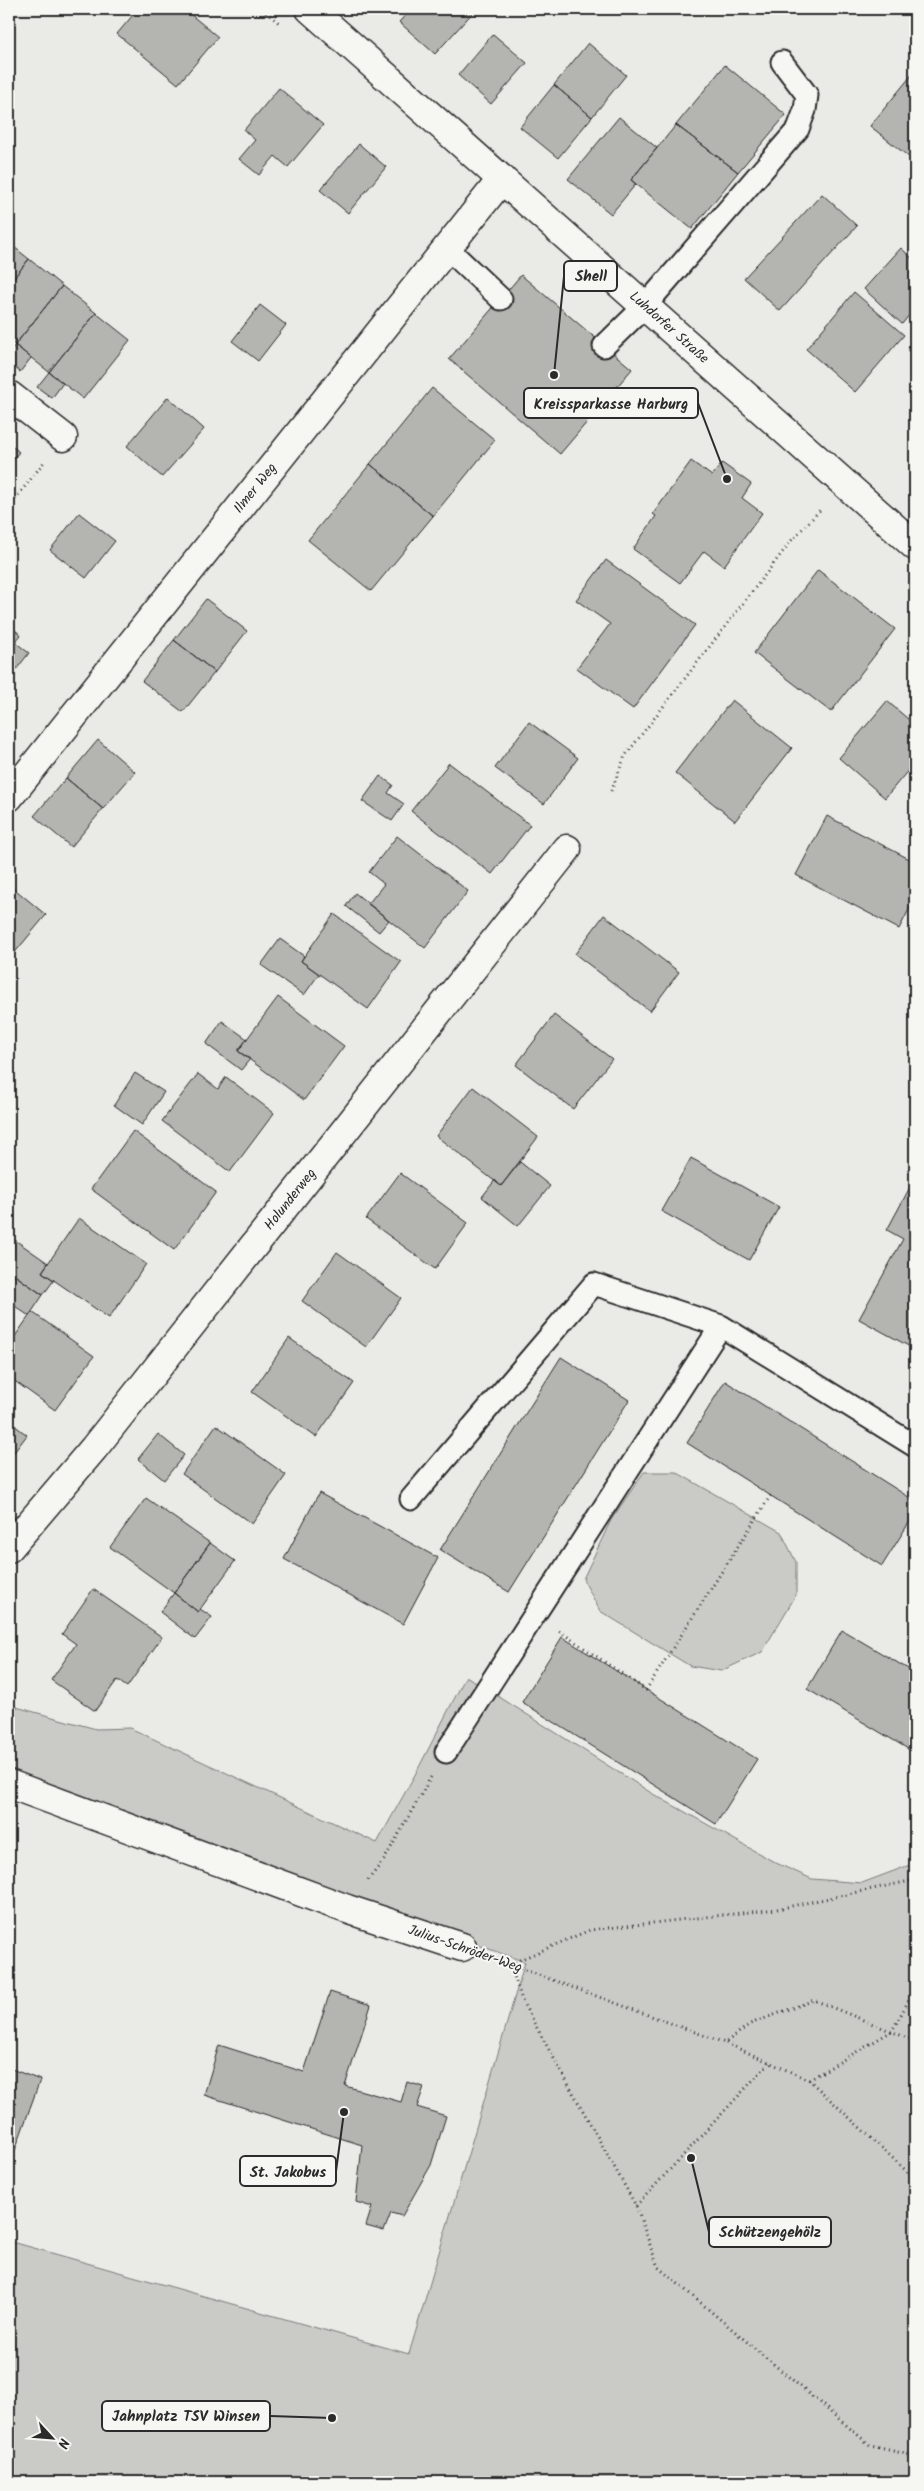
<svg xmlns="http://www.w3.org/2000/svg" width="924" height="2491" viewBox="0 0 924 2491" font-family="Kalam,sans-serif">
<rect width="100%" height="100%" fill="#eaeae6"/>
<filter id="ink" filterUnits="userSpaceOnUse"><feTurbulence type="fractalNoise" baseFrequency=".02" numOctaves="2"/><feDisplacementMap in="SourceGraphic" scale="10" xChannelSelector="R" yChannelSelector="G"/><feConvolveMatrix kernelMatrix="1 2 1 2 8 2 1 2 1" color-interpolation-filters="sRGB"/></filter>
<g filter="url(#ink)">
<!-- green -->
<path fill="#cacac7" stroke="#7a7a79" d="M644 1472H676L781 1532 796 1562V1595L762 1652 721 1671 690 1666 600 1611 583 1579 611 1520Z
M466 1676 653 1794 776 1863 812 1879 862 1883 915 1863V2482H9V2241L409 2354 525 1962 9 1775V1705L96 1729 130 1728 377 1843 417 1771Z"/>
<!-- building -->
<path fill="#b4b4b1" stroke="#2b2b2b" d="M138 9H184L218 37 178 84 117 34Z
M411 9H476L435 54 399 22Z
M493 34 527 63 491 104 458 75Z
M588 43 626 75 592 117 554 85Z
M725 65 786 115 738 172 676 125Z
M915 71V160L914 161 870 126Z
M554 85 592 117 558 158 520 127Z
M279 88 323 125 288 167 275 156 259 175 239 159 255 140 244 130Z
M619 117 657 148 631 180 636 184 611 214 568 179Z
M676 125 738 172 692 229 631 180Z
M359 144 386 167 348 213 320 190Z
M822 194 857 226 780 311 744 278Z
M9 243 29 259 9 284Z
M901 248 915 261V308L902 324 864 289Z
M29 259 62 286 15 345 9 340V284Z
M521 275 632 369 560 454 449 359Z
M62 286 96 313 49 372 15 345Z
M854 292 904 335 855 392 806 349Z
M260 305 286 325 258 361 232 341Z
M96 313 130 340 83 399 49 372Z
M15 345 31 358 20 372 9 363V353Z
M49 372 63 383 52 398 37 387Z
M432 388 495 440 433 516 370 464Z
M168 397 204 429 162 477 127 446Z
M9 443 19 452 9 465Z
M691 461 712 476 722 463 751 484 742 498 762 513 724 566 704 551 680 583 633 549 656 516 653 514Z
M370 464 433 516 371 591 308 540Z
M79 513 115 541 86 578 50 550Z
M606 560 695 625 633 709 577 668 610 624 576 600Z
M818 570 895 629 831 712 754 653Z
M206 599 247 631 215 672 174 640Z
M9 625 21 635 15 642 29 653 9 679Z
M174 640 215 672 183 712 142 681Z
M732 700 792 748 735 821 675 773Z
M887 701 915 725V762L885 798 839 758Z
M529 722 578 758 544 804 495 768Z
M98 740 135 772 103 809 66 778Z
M449 763 530 825 492 874 411 811Z
M380 776 393 785 388 793 404 804 392 821 362 801Z
M66 778 103 809 71 847 34 816Z
M827 816 915 862V898L899 929 796 875Z
M397 836 468 891 425 948 368 904 384 884 369 872Z
M11 886 46 915 12 956 9 953V888Z
M355 893 389 920 379 932 346 906Z
M334 914 401 962 368 1009 301 961Z
M604 915 679 972 650 1011 575 954Z
M280 939 304 956 301 961 319 974 304 995 261 965Z
M278 997 344 1046 304 1100 238 1051Z
M554 1015 612 1059 573 1109 516 1065Z
M222 1021 247 1039 238 1051 250 1059 241 1070 206 1044Z
M135 1073 164 1092 142 1125 114 1105Z
M198 1074 218 1089 226 1077 274 1113 230 1172 162 1121Z
M473 1087 538 1137 501 1186 436 1136Z
M133 1131 216 1192 174 1250 91 1189Z
M691 1158 779 1207 749 1260 661 1211Z
M520 1162 550 1186 518 1226 482 1197 495 1180 501 1186Z
M400 1173 468 1223 435 1269 366 1219Z
M915 1178V1346L914 1349 859 1319 903 1239 887 1230Z
M79 1218 146 1264 109 1318 42 1272Z
M15 1240 48 1263 42 1272 54 1280 43 1295 9 1271V1250Z
M337 1252 401 1298 366 1347 302 1301Z
M9 1271 43 1295 29 1316 9 1302Z
M32 1312 94 1356 55 1410 9 1377V1345Z
M289 1338 354 1383 316 1437 252 1392Z
M561 1357 629 1400 509 1592 440 1550Z
M725 1381 915 1501V1513L882 1566 687 1443Z
M9 1421 27 1435 9 1459Z
M216 1425 286 1475 252 1524 182 1474Z
M158 1434 184 1455 164 1480 138 1459Z
M319 1493 438 1558 403 1624 284 1559Z
M146 1498 210 1543 174 1593 110 1547Z
M210 1543 235 1561 198 1612 174 1593Z
M93 1589 162 1637 127 1687 117 1680 95 1711 51 1680 76 1644 62 1634Z
M174 1593 198 1612 200 1609 212 1617 195 1639 160 1612Z
M842 1630 915 1673V1753L807 1689Z
M562 1637 757 1759 716 1824 522 1702Z
M330 1992 371 2005 345 2086 401 2102 407 2082 424 2087 417 2107 446 2116 431 2165 402 2216 391 2213 384 2231 366 2226 372 2207 356 2202 362 2145 204 2095 219 2045 304 2072Z
M9 2068 40 2080 9 2167Z"/>
<g fill="none" stroke-linecap="round" stroke-linejoin="round">
<defs>
<path id="lane" d="M447 248 501 299
M604 346 645 306 798 129 805 110 807 95 782 62
M411 1499 594 1284 721 1326
M446 1752 721 1326 915 1446"/>
<g id="street">
<path d="M9 395 63 437"/>
<path id="s1" d="M9 797 502 179"/>
<path id="s2" d="M9 1548 94 1448 567 849"/>
<path d="M9 1784 347 1909 462 1947"/>
</g>
<g id="secondary">
<path id="s3" d="M310 9 915 546"/>
</g>
</defs>
<!-- lane casing -->
<use href="#lane" stroke="#2b2b2b" stroke-width="25"/>
<!-- street casing -->
<use href="#street" stroke="#2b2b2b" stroke-width="31"/>
<!-- secondary casing -->
<use href="#secondary" stroke="#2b2b2b" stroke-width="31"/>
<!-- path -->
<path stroke="#2b2b2b" stroke-width="3" stroke-dasharray="1 4" stroke-linecap="butt" d="M262 9 279 23
M9 507 44 462
M910 580 915 584
M611 791 625 756 792 540 822 508
M559 1631 646 1690 771 1495
M368 1880 384 1860 431 1777
M915 1880 777 1909 590 1930 510 1964 523 2003 636 2206 658 2267 871 2446 915 2456
M492 1958 725 2043 750 2024 814 2000 915 2041
M726 2043 809 2080 915 2179
M809 2080 892 2031 915 1989
M636 2206 770 2062"/>
<!-- lane -->
<use href="#lane" stroke="#f6f6f2" stroke-width="21"/>
<!-- street -->
<use href="#street" stroke="#f6f6f2" stroke-width="28"/>
<!-- secondary -->
<use href="#secondary" stroke="#f6f6f2" stroke-width="28"/>
</g>
</g>
<g text-anchor="middle" dominant-baseline="central" stroke-width="4" stroke-linejoin="round" paint-order="stroke">
<!-- street labels -->
<g font-size="14" fill="#2b2b2b" stroke="#f6f6f2">
<text stroke="none"><textPath href="#s3" startOffset="480">Luhdorfer Straße</textPath></text>
<text stroke="none"><textPath href="#s1" startOffset="395">Ilmer Weg</textPath></text>
<text stroke="none"><textPath href="#s2" startOffset="448">Holunderweg</textPath></text>
<text transform="translate(465 1949) rotate(19)">Julius-Schröder-Weg</text>
</g>
</g>
<!-- callouts -->
<path fill="none" stroke="#2b2b2b" stroke-width="2" d="M554 375L564 276M727 479L698 403M344 2112L336 2171M691 2158L709 2232M332 2418L270 2416"/>
<g fill="#2b2b2b" stroke="#f6f6f2" stroke-width="2">
<circle cx="554" cy="375" r="5"/>
<circle cx="727" cy="479" r="5"/>
<circle cx="344" cy="2112" r="5"/>
<circle cx="691" cy="2158" r="5"/>
<circle cx="332" cy="2418" r="5"/>
</g>
<g fill="#f6f6f2" stroke="#2b2b2b" stroke-width="2">
<rect x="564" y="261" width="53" height="30" rx="5"/>
<rect x="524" y="388" width="174" height="30" rx="5"/>
<rect x="240" y="2156" width="96" height="30" rx="5"/>
<rect x="709" y="2217" width="122" height="30" rx="5"/>
<rect x="102" y="2401" width="168" height="30" rx="5"/>
</g>
<g font-size="15" text-anchor="middle" font-weight="bold" fill="#2b2b2b">
<text x="591" y="281">Shell</text>
<text x="611" y="409">Kreissparkasse Harburg</text>
<text x="288" y="2177">St. Jakobus</text>
<text x="770" y="2237">Schützengehölz</text>
<text x="186" y="2421">Jahnplatz TSV Winsen</text>
</g>
<!-- margin -->
<rect width="924" height="2491" fill="none" stroke="#f6f6f2" stroke-width="30"/>
<rect x="15" y="15" width="894" height="2461" fill="none" stroke="#2b2b2b" stroke-width="2" filter="url(#ink)"/>
<!-- north arrow -->
<g transform="translate(52 2438) rotate(116)" stroke="#f6f6f2" stroke-width="4" paint-order="stroke">
<path d="M0-4L9 19L0 12L-9 19Z" fill="#2b2b2b"/>
<text y="-8" font-size="14" font-weight="bold" text-anchor="middle" fill="#2b2b2b">N</text>
</g>
</svg>
